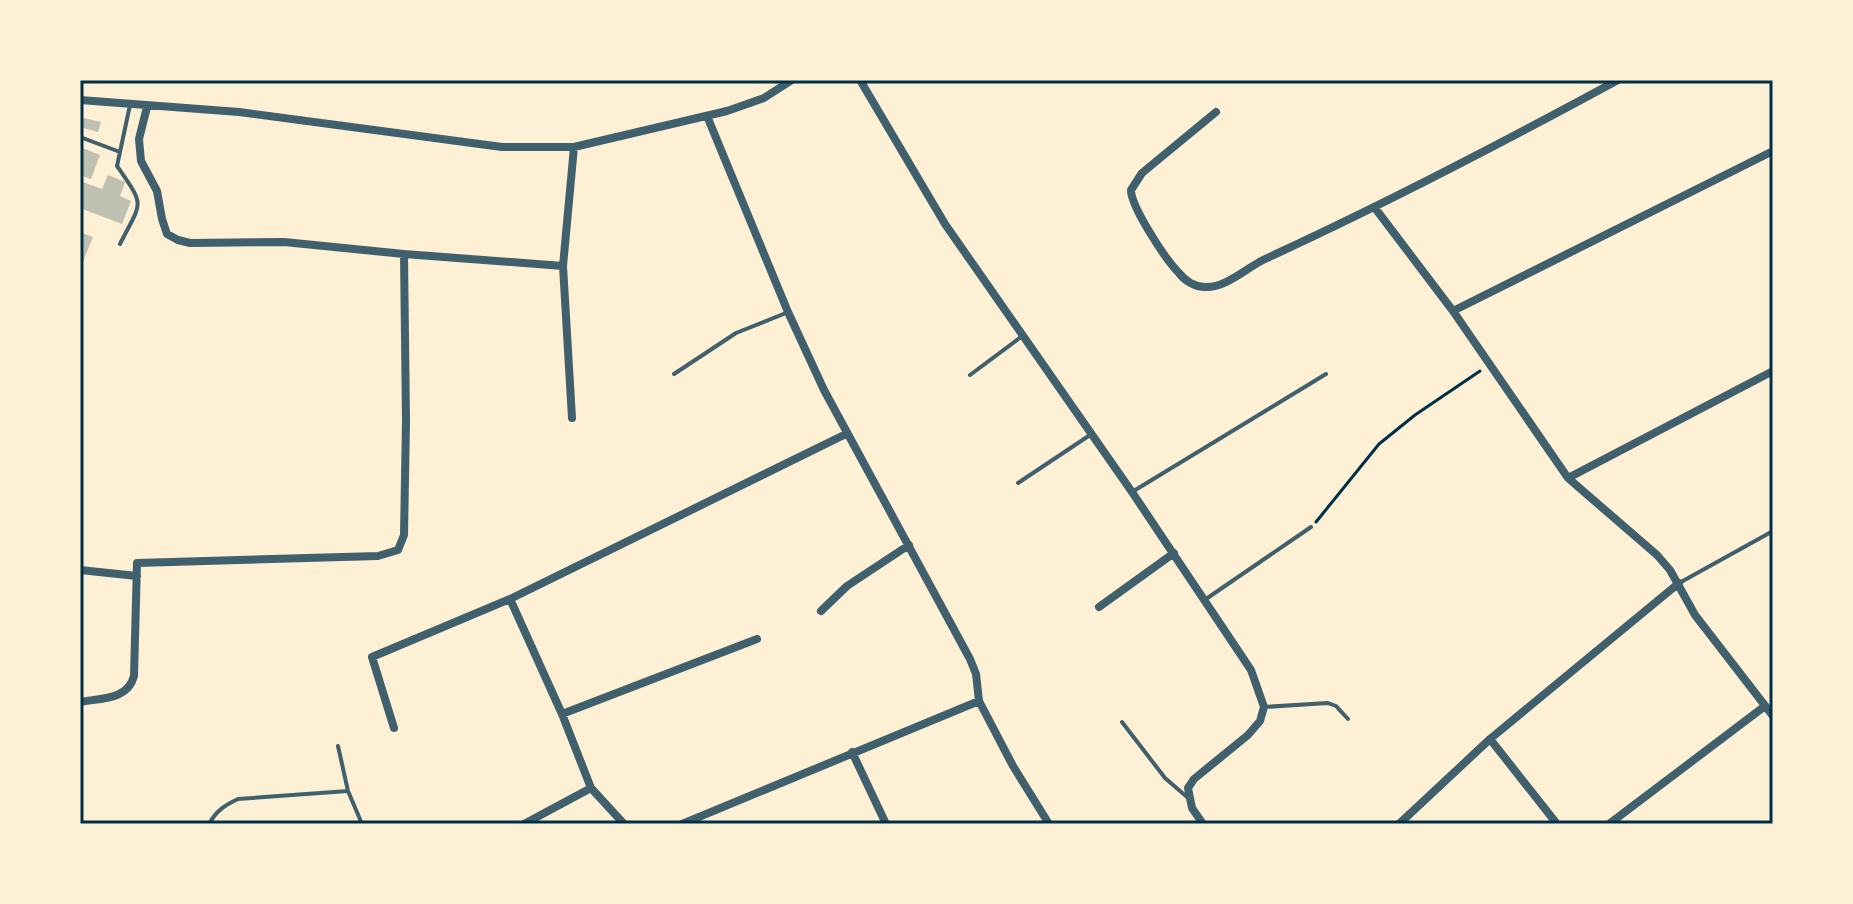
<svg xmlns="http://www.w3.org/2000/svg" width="1853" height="904" viewBox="0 0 1853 904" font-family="'PT Sans Narrow',sans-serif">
<rect width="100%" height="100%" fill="#fdf0d5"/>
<!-- building -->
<path fill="#bec0b2" d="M80 117 101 122 98 132 80 127Z
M80 147 100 155 91 179 80 175Z
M108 175 125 182 120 196 131 201 122 224 80 208V181L102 189Z
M80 232 93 237 80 269Z"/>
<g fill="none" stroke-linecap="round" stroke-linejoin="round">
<!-- path -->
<path stroke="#003049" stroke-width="3" d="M1316 522 1379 444 1415 415 1480 371"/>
<!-- service -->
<path stroke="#3f606c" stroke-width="4" d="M80 137 120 152
M120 244C142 200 146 208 117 166L130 105
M674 374 736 333 786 313
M970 375 1021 337
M1018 483 1090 435
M1132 492 1326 374
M1681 582 1773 531
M1206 599 1311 527
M1264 707 1328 703 1336 706 1348 719
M1122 722 1165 778 1187 797
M338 746 348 791 362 824
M209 824C216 811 225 805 238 799L348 791"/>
<!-- minor -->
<path stroke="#3f606c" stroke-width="8" d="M860 80 945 224 1132 492 1251 670 1264 707 1260 721 1248 735 1194 779 1188 788 1192 808 1203 824
M80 100 239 112 502 147H574L727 111 764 98 792 80
M147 107 139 139 141 161 157 191 162 219 167 234 178 240 190 243 284 242 404 254 563 266
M1216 112 1142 173 1131 190C1131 207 1166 260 1179 273 1185 281 1195 287 1205 287 1226 288 1246 268 1265 259 1385 204 1502 143 1618 80
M707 116 788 312 824 390 970 659 976 674 979 701 1013 766 1049 824
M1375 208 1453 311 1568 478 1657 555 1670 570 1695 615 1773 716
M1453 311 1773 151
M572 418 563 266 574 147
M1568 478 1773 371
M80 570 137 576
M510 599 562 714 591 788 624 824
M1099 607 1174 553
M821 611 847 586 909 545
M80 702C101 698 128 700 134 676L137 563 378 556 398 550 404 535 406 421 404 254
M562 714 757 639
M394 728 372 657 510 599 846 434
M1490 739 1557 824
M852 752 886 824
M524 824 591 788
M682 824 979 701
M1399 824 1490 739 1679 583
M1609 824 1765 706"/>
</g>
<!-- border -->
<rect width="1853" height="904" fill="none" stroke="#fdf0d5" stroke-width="164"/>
<rect x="82" y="82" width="1689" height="740" fill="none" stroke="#003049" stroke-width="3"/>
</svg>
